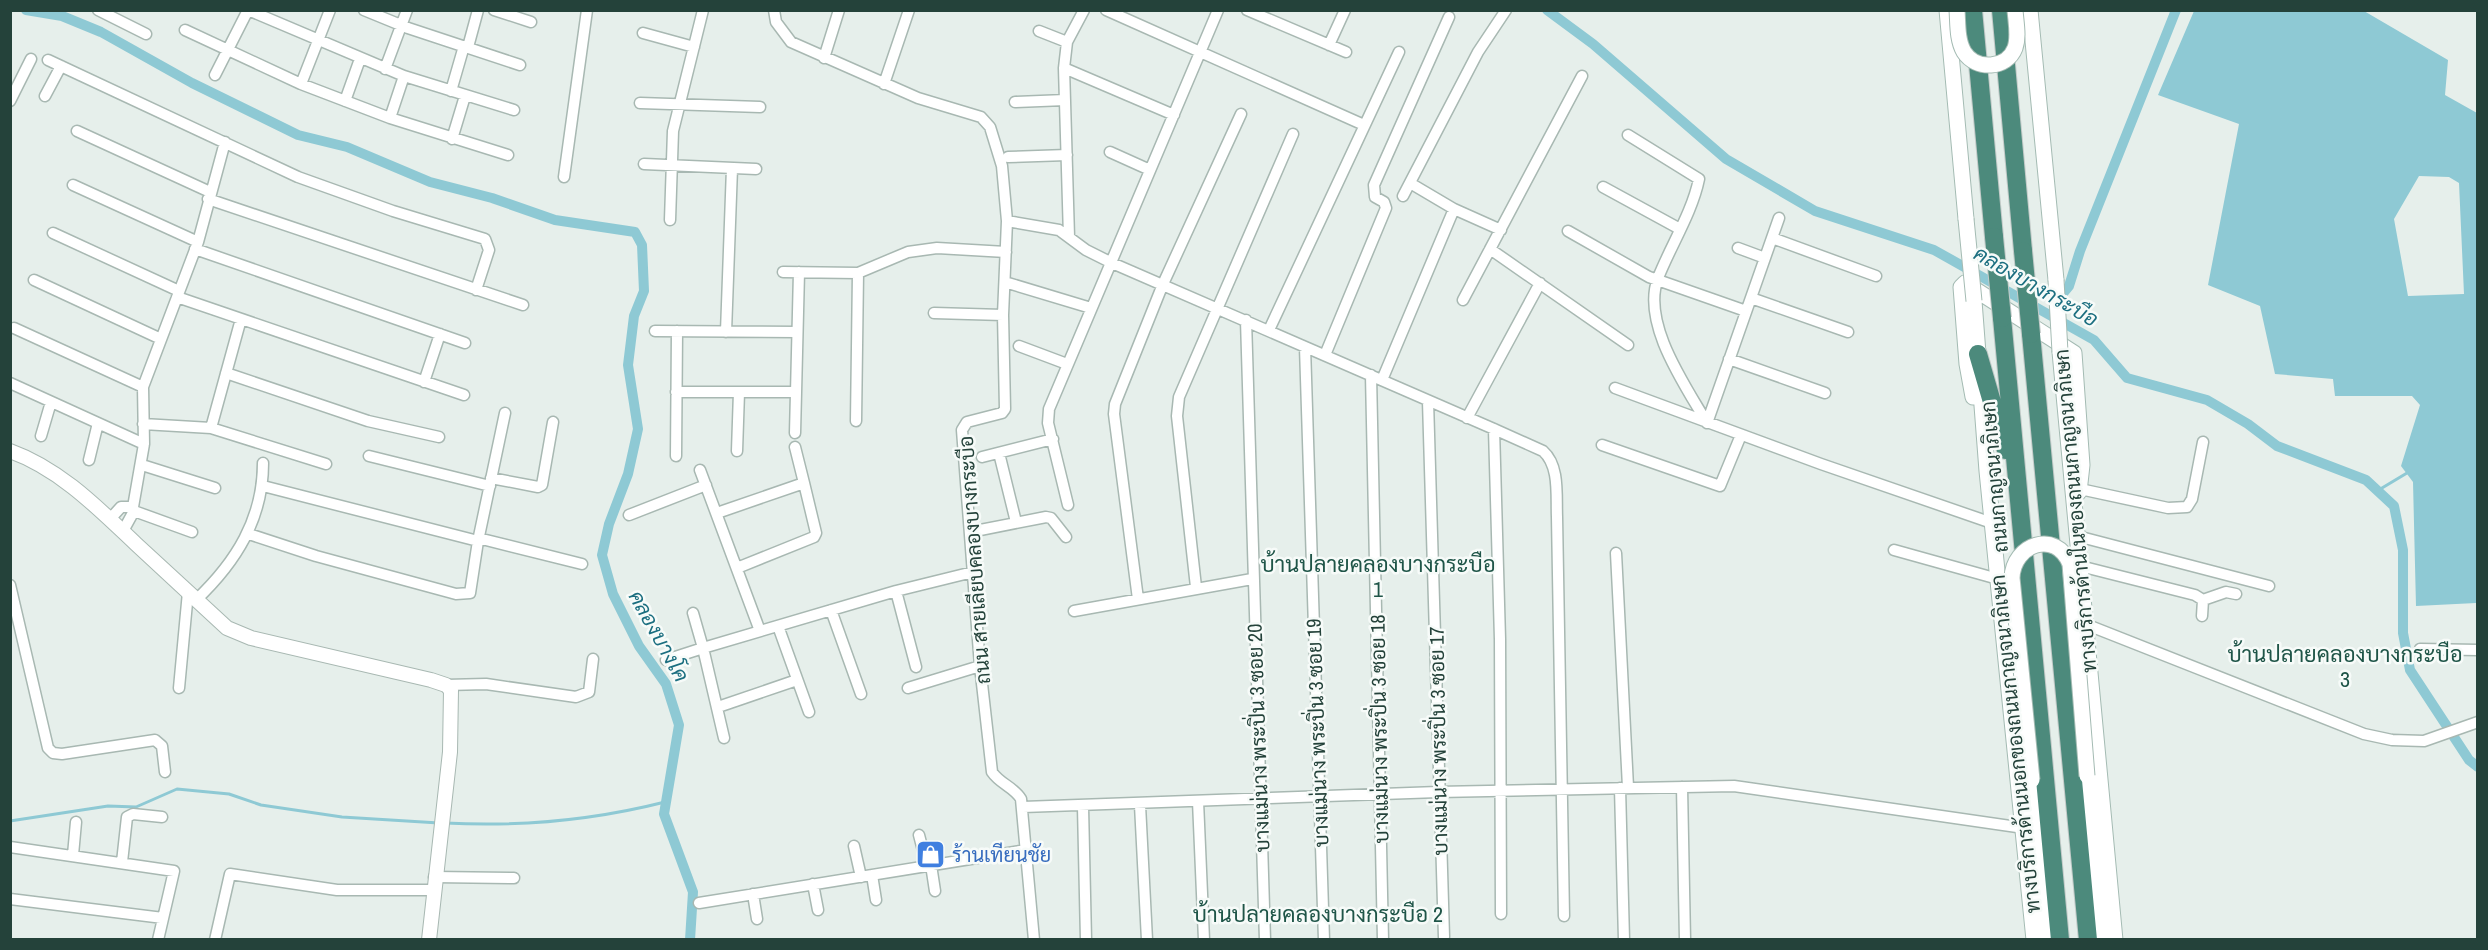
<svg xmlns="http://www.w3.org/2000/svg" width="2488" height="950" viewBox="0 0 2488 950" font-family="'Archivo Narrow',Sarabun,sans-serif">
<rect width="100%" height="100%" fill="#e6efeb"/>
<!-- water -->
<path fill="#8ec9d4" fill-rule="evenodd" d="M2194 11H2364L2448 60 2445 95 2477 113 2476 603 2416 606 2413 482 2401 466 2420 405 2412 396H2335L2333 379 2275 374 2260 306 2208 285 2239 124 2158 95ZM2419 176 2449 177 2459 183 2464 294 2408 296 2394 219Z"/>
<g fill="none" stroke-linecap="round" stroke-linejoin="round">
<!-- stream -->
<path stroke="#8ec9d4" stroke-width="3" d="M2377 491 2407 473
M10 821 108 806 136 807 177 789 229 794 261 805 342 817 439 823
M445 823C519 827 594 820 665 802"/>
<!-- canal -->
<path stroke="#8ec9d4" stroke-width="10" d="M26 10 62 16 101 32 192 83 298 135 347 147 430 182 492 198 555 220 635 232 642 245 644 291 634 316 628 365 638 429 628 474 609 524 602 555 613 594 639 646 666 684 679 725 664 814 693 892 690 940
M1547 10 1593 44 1726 159 1815 211 1934 250 2094 340 2127 378 2207 400 2248 424 2277 446 2366 480 2394 506 2403 550V633L2410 670 2469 760 2478 767
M2055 303 2069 286 2080 251 2176 10"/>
<defs>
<path id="minor" d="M98 10 146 34
M248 10 404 76 514 110
M364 10 408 28 520 65
M494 10 531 22
M774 10 776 22 791 42 918 98 981 117 990 127 1002 166 1007 221 1003 315 1005 409 1002 413 967 422 962 430 980 666 992 772C1000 784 1014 787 1021 799L1034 940
M1106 10 1364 125
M1247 10 1346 52
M185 30 301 84 390 118 508 155
M1039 31 1067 42
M643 33 694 47
M1329 45 1345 10
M468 47 478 10
M824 58 839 10
M48 60 298 177 393 211 485 239 489 250 476 290
M1064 68 1174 115
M385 69 407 10
M215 75 248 10
M301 84 330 10
M884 84 909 10
M451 91 464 46
M45 96 61 66
M10 101 31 59
M345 101 360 59
M1015 102 1065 100
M640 103 760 107
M390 118 404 76
M77 131 210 192
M1628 135 1699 179C1692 213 1671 245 1658 278 1641 323 1685 385 1707 423
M452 139 465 96
M1110 152 1150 170
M1008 157 1067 155
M644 164 756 169
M564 177 587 10
M1410 183 1454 209 1501 230
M73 185 198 242
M1603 187 1680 229
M1403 196 1478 52 1506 10
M208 199 523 305
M670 220 673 131 703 10
M1007 221 1059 230 1086 250 1112 263 1494 429 1543 451C1560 466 1556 496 1557 517L1564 916
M1568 231 1649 277 1746 311
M53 233 179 291
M1069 237 1064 68 1067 42 1084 10
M1772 238 1876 276
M1738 248 1765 258
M195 249 465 343
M1490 249 1628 345
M783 272 858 273 908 252 937 248 1006 252
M34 280 161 339
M1008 283 1091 308
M177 297 464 395
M1751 298 1848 332
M1463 300 1582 76
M934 313 1003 315
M1246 320 1265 940
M14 328 143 387
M1269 330 1399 52
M655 331 797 332
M726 332 732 168
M1019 346 1067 364
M1305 347 1324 940
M1325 355 1386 208 1384 202 1375 197 1374 185 1449 17
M1729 359 1825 393
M226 373 368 421 439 437
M1371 375 1383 940
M1382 380 1454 209
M424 382 440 334
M10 383 144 444
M1615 388 1821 464 1992 523
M676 392H796
M1428 401 1444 937
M1467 418 1540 283
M856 421 858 273
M1707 423 1779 218
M143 424 211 428 326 464
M211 428 241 319
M1494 429 1500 639 1501 914
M795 433 799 272
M41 436 51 402
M1602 445 1720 486 1741 435
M795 447 804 483
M737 451 739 392
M999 453 1015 518
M369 456 490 486
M676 456 677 331
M982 457 1053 439
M89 460 98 423
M142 465 215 488
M700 470 760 631
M491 478 538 487 542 485 553 422
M263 486 478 541
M2080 489 2168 508 2187 507 2192 499 2203 442
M1068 505 1048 423 1049 409 1218 10
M133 507 144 444 143 387 198 242 225 142
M134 511 192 532
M717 513 804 483 816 533 814 537 737 568
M629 515 706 485
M110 519 121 507H133L134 511 123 531
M970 532 1046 517 1051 518 1066 537
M249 534 316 556 456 594 470 593 478 541 505 413
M2077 536 2269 586
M478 538 582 564
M1894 550 1998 579
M1616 553 1628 787
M2080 566 2195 595 2203 600 2202 616
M10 585 48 748 53 753 62 754 155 740 162 746 165 772
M1196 587 1177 416 1179 397 1293 134
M896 591 916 667
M1138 599 1114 414 1115 404 1163 284 1241 114
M196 600C236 562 263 519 263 463
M2203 600 2226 592 2236 594
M831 610 861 694
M1074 611 1252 579
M2085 624 2364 734 2392 740 2424 741 2478 722
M778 626 809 712
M2420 649 2478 650
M666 660 703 648 693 613
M446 685 486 684 576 697 589 692 593 659
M179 688 188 592
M908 688 980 666
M718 707 797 680
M724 738 703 648 896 591 973 572
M1682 787 1685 940
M1620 788 1624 940
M1198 801 1204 940
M1140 805 1147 940
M1023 807 1438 792 1734 786 2024 828
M1083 807 1086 940
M919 835 927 866
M854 846 861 877
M10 847 174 871 158 940
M73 855 76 822
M122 862 127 817 133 814 162 817
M931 865 935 891
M872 875 876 900
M434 877 514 878
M813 884 818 910
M753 894 757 919
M10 899 163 918
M699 903 1026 850
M215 940 230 874 337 890H433"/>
<path id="tertiary" d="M10 451C60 469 98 508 136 544 166 572 197 600 227 628L251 638 431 680 446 685 451 690 450 752 429 940"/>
<path id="secondary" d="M1947 10 1966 219
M2030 10 2056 280
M1974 301 1987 471 2034 940
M2060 352 2115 940
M1973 397 1967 364 1961 287 1965 283 2074 353 2082 465 2079 492
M2087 776 2103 940
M2032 780 2047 940"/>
<path id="trunk" d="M1973 10 1994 237
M2001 10 2023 251
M2002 318 2060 940
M2031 334 2088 940
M1978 354 2006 450"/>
</defs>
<!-- minor casing -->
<use href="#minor" stroke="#a8b8b2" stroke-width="13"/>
<!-- tertiary casing -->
<use href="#tertiary" stroke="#a8b8b2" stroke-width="16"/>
<!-- secondary casing -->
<use href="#secondary" stroke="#a4bbb3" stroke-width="17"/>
<!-- trunk casing -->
<use href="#trunk" stroke="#c2cac8" stroke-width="20"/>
<!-- minor -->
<use href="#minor" stroke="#fff" stroke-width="10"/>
<!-- tertiary -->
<use href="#tertiary" stroke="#fff" stroke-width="14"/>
<!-- secondary -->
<use href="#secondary" stroke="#fff" stroke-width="15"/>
<!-- trunk -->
<use href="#trunk" stroke="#4c8a7c" stroke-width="18"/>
<defs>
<path id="secondary-bridge" d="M1957 10C1958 24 1957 40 1964 52 1976 71 2007 69 2015 48 2019 37 2016 23 2015 10
M1966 219 1974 301
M2056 280 2060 352
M2032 780 2012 578C2013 544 2056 529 2070 564L2087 776"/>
<path id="trunk-bridge" d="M1994 237 2002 318
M2023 251 2031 334"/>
</defs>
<!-- secondary-bridge casing -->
<use href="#secondary-bridge" stroke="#a4bbb3" stroke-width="17" stroke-linecap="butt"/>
<!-- trunk-bridge casing -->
<use href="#trunk-bridge" stroke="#c2cac8" stroke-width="20" stroke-linecap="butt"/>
<!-- secondary-bridge -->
<use href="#secondary-bridge" stroke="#fff" stroke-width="15"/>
<!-- trunk-bridge -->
<use href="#trunk-bridge" stroke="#4c8a7c" stroke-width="18"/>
</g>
<!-- icons -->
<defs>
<symbol id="shop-square" viewBox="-11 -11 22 22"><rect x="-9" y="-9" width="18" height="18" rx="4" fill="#3f7fe0" stroke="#f7fbf9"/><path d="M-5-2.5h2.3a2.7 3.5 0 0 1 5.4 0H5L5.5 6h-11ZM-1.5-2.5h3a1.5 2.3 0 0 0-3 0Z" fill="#fff"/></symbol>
</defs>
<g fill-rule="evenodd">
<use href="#shop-square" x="914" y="838" width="33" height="33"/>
</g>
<g text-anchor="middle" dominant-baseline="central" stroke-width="5" stroke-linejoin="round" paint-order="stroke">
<!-- street labels -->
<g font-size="20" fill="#24423a" stroke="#f7fbf9">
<text transform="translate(1994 477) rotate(-95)">ถนนกาญจนาภิเษก</text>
<text transform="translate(2075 511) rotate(-95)">ทางบริการด้านในของถนนกาญจนาภิเษก</text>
<text transform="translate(974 560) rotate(-94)">ถนน สายเลียบคลองบางกระบือ</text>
<text transform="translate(1379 729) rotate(-91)">บางแม่นาง พระปิ่น 3 ซอย 18</text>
<text transform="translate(1317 733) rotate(-92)">บางแม่นาง พระปิ่น 3 ซอย 19</text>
<text transform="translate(1258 738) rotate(-92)">บางแม่นาง พระปิ่น 3 ซอย 20</text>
<text transform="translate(1438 741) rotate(-91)">บางแม่นาง พระปิ่น 3 ซอย 17</text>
<text transform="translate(2015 744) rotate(-96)">ทางบริการด้านนอกของถนนกาญจนาภิเษก</text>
</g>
<!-- shop labels -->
<g font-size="20" fill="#366cbe" stroke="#f7fbf9" text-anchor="start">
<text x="952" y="854">ร้านเทียนชัย</text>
</g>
<!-- water labels -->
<g font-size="21" font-style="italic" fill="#1c6f80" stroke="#f7fbf9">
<text transform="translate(2036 286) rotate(30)">คลองบางกระบือ</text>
<text transform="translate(659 636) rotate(61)">คลองบางโค</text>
</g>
<!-- quarter labels -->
<g font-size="22" fill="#1f5548" stroke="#f7fbf9">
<text x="1378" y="564">บ้านปลายคลองบางกระบือ<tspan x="1378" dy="25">1</tspan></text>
<text x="2345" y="654">บ้านปลายคลองบางกระบือ<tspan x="2345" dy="25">3</tspan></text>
<text x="1318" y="914">บ้านปลายคลองบางกระบือ 2</text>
</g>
</g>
<!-- border -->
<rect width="2488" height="950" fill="none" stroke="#24423a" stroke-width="24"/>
</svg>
